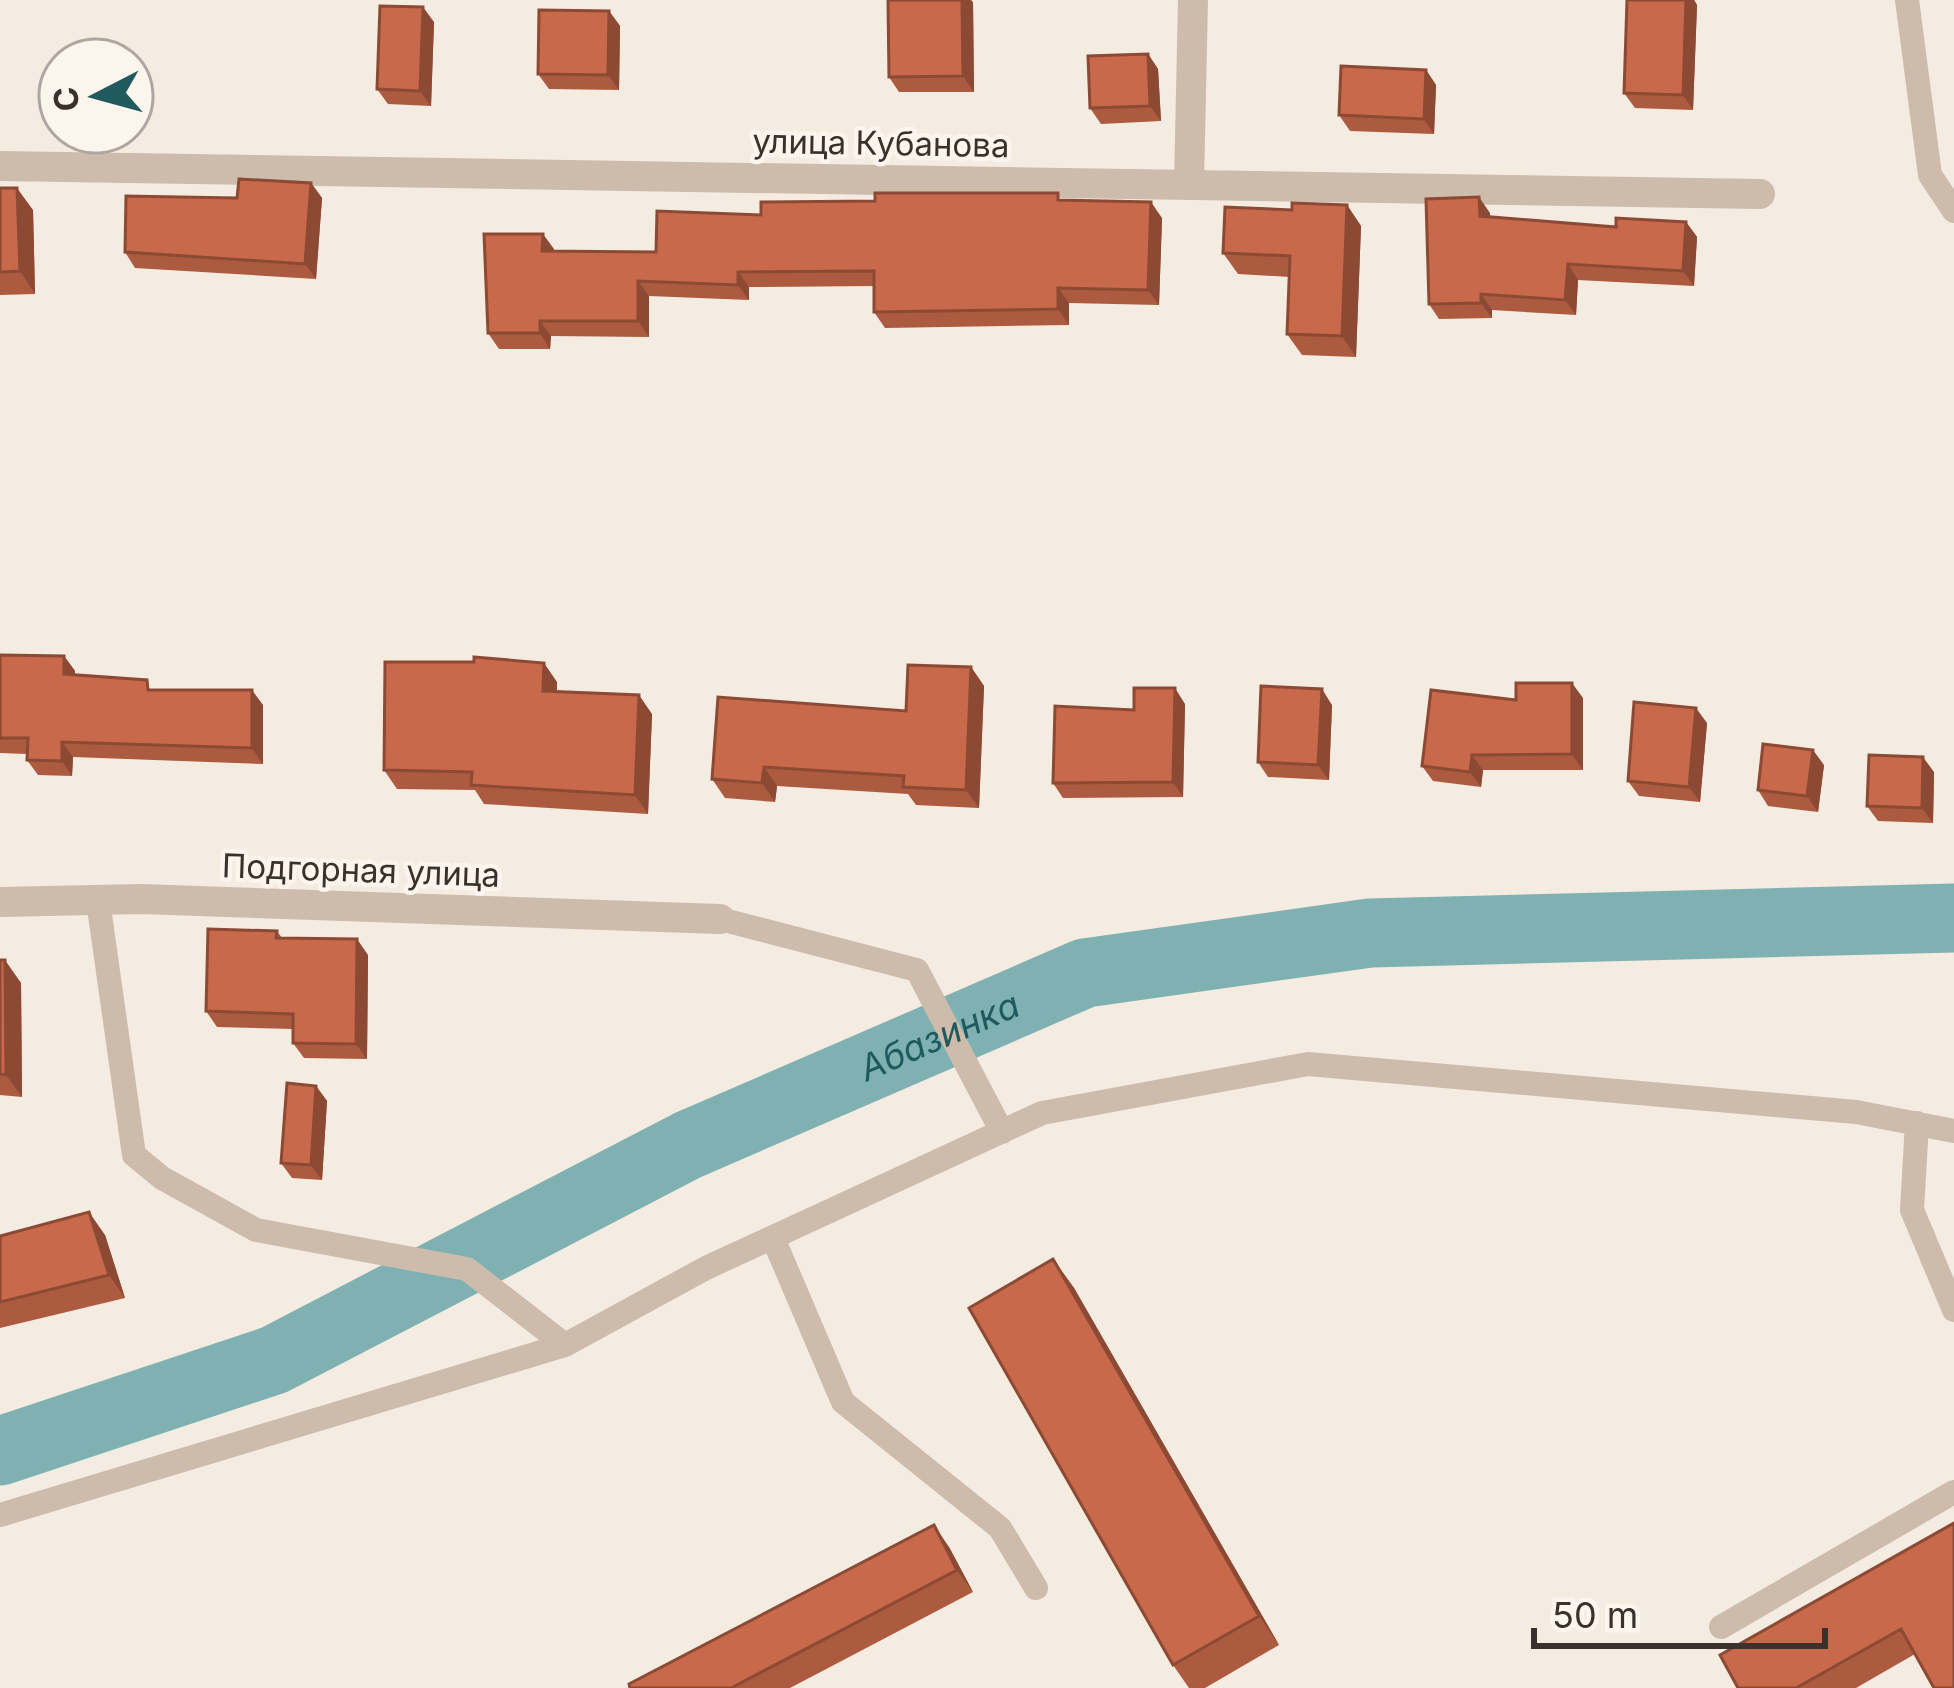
<svg xmlns="http://www.w3.org/2000/svg" width="1954" height="1688" viewBox="0 0 1954 1688" font-family="Inter,sans-serif">
<rect width="100%" height="100%" fill="#f4ebe1"/>
<g fill="none" stroke-linecap="round" stroke-linejoin="round">
<!-- river -->
<path stroke="#7fb0b2" stroke-width="69" id="s1" d="M0 1451 274 1360 688 1145 1085 973 1370 933 1954 918"/>
<!-- service -->
<path stroke="#cdbbac" stroke-width="24" d="M1907 0 1930 175 1954 211
M98 901 134 1155 162 1178 256 1230 467 1269 565 1345 706 1268 1042 1113 1308 1064 1856 1112 1954 1131
M720 919 917 970 1002 1132
M1917 1123 1912 1210 1954 1310
M773 1238 843 1402 1000 1528 1036 1588
M0 1515 565 1345
M1721 1627 1954 1492"/>
<!-- minor -->
<path stroke="#cdbbac" stroke-width="30" d="M0 166 1760 194
M1189 184 1193 0
M0 902 141 899 720 919"/>
</g>
<!-- wall -->
<path fill="#ac5a40" d="M1627 0H1694L1697 5 1693 110 1635 108 1624 93Z
M973 2 974 92H899L889 77Z
M609 11 620 26 619 90 549 89 538 74Z
M434 22 431 106 388 104 377 89Z
M1148 54 1158 69 1161 121 1101 124 1090 108Z
M1426 70 1436 85 1434 134 1350 131 1339 115Z
M311 183 322 198 316 279 135 268 125 252 237 198Z
M0 188 33 210 35 294 0 295Z
M1064 200 1162 218 1159 305 1069 303V325L885 328 874 312V286L749 287V300L649 296V337L551 336 550 349H499L488 333 543 234 553 252H656L761 215Z
M1347 205 1361 226 1356 357 1302 355 1287 334 1290 277 1238 274 1223 253 1292 210Z
M1490 213V217L1616 227 1686 222 1697 237 1694 286 1578 280 1576 315 1492 310V318L1439 319 1429 304Z
M0 655 64 656 75 671V675L154 690 263 705V764L73 757 72 776 38 775 27 760V754L0 753Z
M971 667 984 686 979 808 916 805 908 794 777 786 775 802 725 798 712 779 906 711Z
M557 682V692L652 714 648 814 484 804 475 790 397 789 384 770Z
M1583 698V770H1483L1481 787 1433 781 1422 766 1516 700Z
M1185 704 1183 797 1063 798 1053 783 1134 710Z
M1332 705 1329 780 1268 777 1258 762Z
M1707 723 1700 802 1639 796 1628 781Z
M1824 765 1818 812 1768 806 1758 790Z
M1934 772 1933 823 1878 821 1867 806Z
M277 931 282 938 368 955 367 1059 304 1058 293 1043V1029L217 1027 206 1011Z
M0 960 21 983 22 1097 0 1095Z
M316 1086 327 1101 322 1180 292 1178 281 1163Z
M105 1235 125 1298 0 1328V1236Z
M1053 1259 1074 1288 1279 1645 1205 1688H1189L1173 1665Z
M1954 1523 1915 1654 1856 1688H1738Z
M949 1547 973 1592 790 1688H630Z"/>
<!-- shaded-wall -->
<path fill="#8c4a34" d="M962 0H971L973 2 974 92 963 76Z
M1686 0H1694L1697 5 1693 110 1683 95Z
M423 7 434 22 431 106 420 91Z
M609 11 620 26 619 90 608 75Z
M1148 54 1158 69 1161 121 1150 106Z
M1426 70 1436 85 1434 134 1424 119Z
M311 183 322 198 316 279 305 264Z
M17 188 33 210 35 294 20 271Z
M1479 197 1490 213V232L1480 216Z
M1151 202 1162 218 1159 305 1148 290Z
M1347 205 1361 226 1356 357 1342 336Z
M1686 222 1697 237 1694 286 1683 271Z
M543 234 554 249 553 267 542 251Z
M1568 264 1578 280 1576 315 1565 300Z
M738 272 749 287V300L738 285Z
M638 281 649 296V337L638 321Z
M1058 288 1069 303V325L1058 309Z
M1481 294 1492 310V318L1481 303Z
M540 321 551 336 550 349 540 333Z
M64 656 75 671V689L64 674Z
M544 663 557 682 556 710 543 691Z
M971 667 984 686 979 808 966 790Z
M1572 683 1583 698V770L1572 754Z
M1175 688 1185 704 1183 797 1173 782Z
M1322 689 1332 705 1329 780 1318 765Z
M252 690 263 705V764L252 748Z
M639 695 652 714 648 814 635 795Z
M1696 708 1707 723 1700 802 1689 787Z
M62 742 73 757 72 776 62 761Z
M1813 750 1824 765 1818 812 1807 796Z
M1472 755 1483 770 1481 787 1470 772Z
M1923 757 1934 772 1933 823 1922 808Z
M764 767 777 786 775 802 762 783Z
M357 939 368 955 367 1059 356 1044Z
M5 960 21 983 22 1097 6 1075Z
M316 1086 327 1101 322 1180 311 1165Z
M89 1212 105 1235 125 1298 109 1275Z
M1053 1259 1074 1288 1279 1645 1259 1616Z
M934 1525 949 1547 973 1592 957 1570Z"/>
<!-- building -->
<path fill="#c8694b" stroke="#8c4a34" stroke-width="3" d="M888 0H962L963 76 889 77Z
M1627 0H1686L1683 95 1624 93Z
M380 6 423 7 420 91 377 89Z
M539 10 609 11 608 75 538 74Z
M1148 54 1150 106 1090 108 1088 56Z
M1341 66 1426 70 1424 119 1339 115Z
M239 179 311 183 305 264 125 252 126 196 237 198Z
M0 188H17L20 271 0 272Z
M875 193H1058V200L1151 202 1148 290 1058 288V309L874 312V271L738 272V285L638 281V321H540V333H488L484 234H543L542 251 656 252 657 211 761 215V202L875 201Z
M1479 197 1480 216 1616 227V218L1686 222 1683 271 1568 264 1565 300 1481 294V303L1429 304 1426 199Z
M1292 203 1347 205 1342 336 1287 334 1290 256 1223 253 1225 207 1292 210Z
M0 655 64 656V674L147 680 148 690H252V748L62 742V761L27 760 28 738H0Z
M474 657 544 663 543 691 639 695 635 795 471 785 472 772 384 770 385 662H474Z
M908 665 971 667 966 790 903 787 904 776 764 767 762 783 712 779 718 697 906 711Z
M1516 683H1572V754L1472 755 1470 772 1422 766 1431 690 1516 700Z
M1261 686 1322 689 1318 765 1258 762Z
M1134 688H1175L1173 782 1053 783 1055 706 1134 710Z
M1634 702 1696 708 1689 787 1628 781Z
M1763 744 1813 750 1807 796 1758 790Z
M1869 755 1923 757 1922 808 1867 806Z
M208 929 277 931 276 938 357 939 356 1044 293 1043V1014L206 1011Z
M0 960H5L6 1075 0 1074Z
M287 1083 316 1086 311 1165 281 1163Z
M89 1212 109 1275 0 1302V1236Z
M1053 1259 1259 1616 1173 1665 969 1308Z
M1954 1523V1688H1934L1901 1629 1796 1688H1738L1720 1655Z
M934 1525 957 1570 731 1688H630L629 1684Z"/>
<g text-anchor="middle" dominant-baseline="central" stroke-width="9" stroke-linejoin="round" paint-order="stroke">
<!-- street labels -->
<g font-size="33" fill="#3b302b" stroke="#fbf5ee">
<text transform="translate(881 143) rotate(1)">улица Кубанова</text>
<text transform="translate(361 870) rotate(2)">Подгорная улица</text>
</g>
<!-- water labels -->
<g font-size="36" font-style="italic" fill="#1f5a5e" stroke="#fbf5ee">
<text stroke="none"><textPath href="#s1" startOffset="1029">Абазинка</textPath></text>
</g>
</g>
<!-- north arrow -->
<g transform="translate(96 96) rotate(264)"><circle r="57" fill="#fbf5ee" stroke="#aea6a0" stroke-width="3"/>
<path d="M0-9L21 45L0 30L-21 45Z" fill="#1f5a5e"/>
<text y="-18" font-size="33" font-weight="bold" text-anchor="middle" fill="#3b302b">С</text>
</g>
<!-- scale -->
<path d="M1534 1628v18h291v-18" fill="none" stroke="#3b302b" stroke-width="6"/>
<text x="1552" y="1628" font-size="36" fill="#3b302b" stroke="#fbf5ee" stroke-width="9" paint-order="stroke">50 m</text>
</svg>
